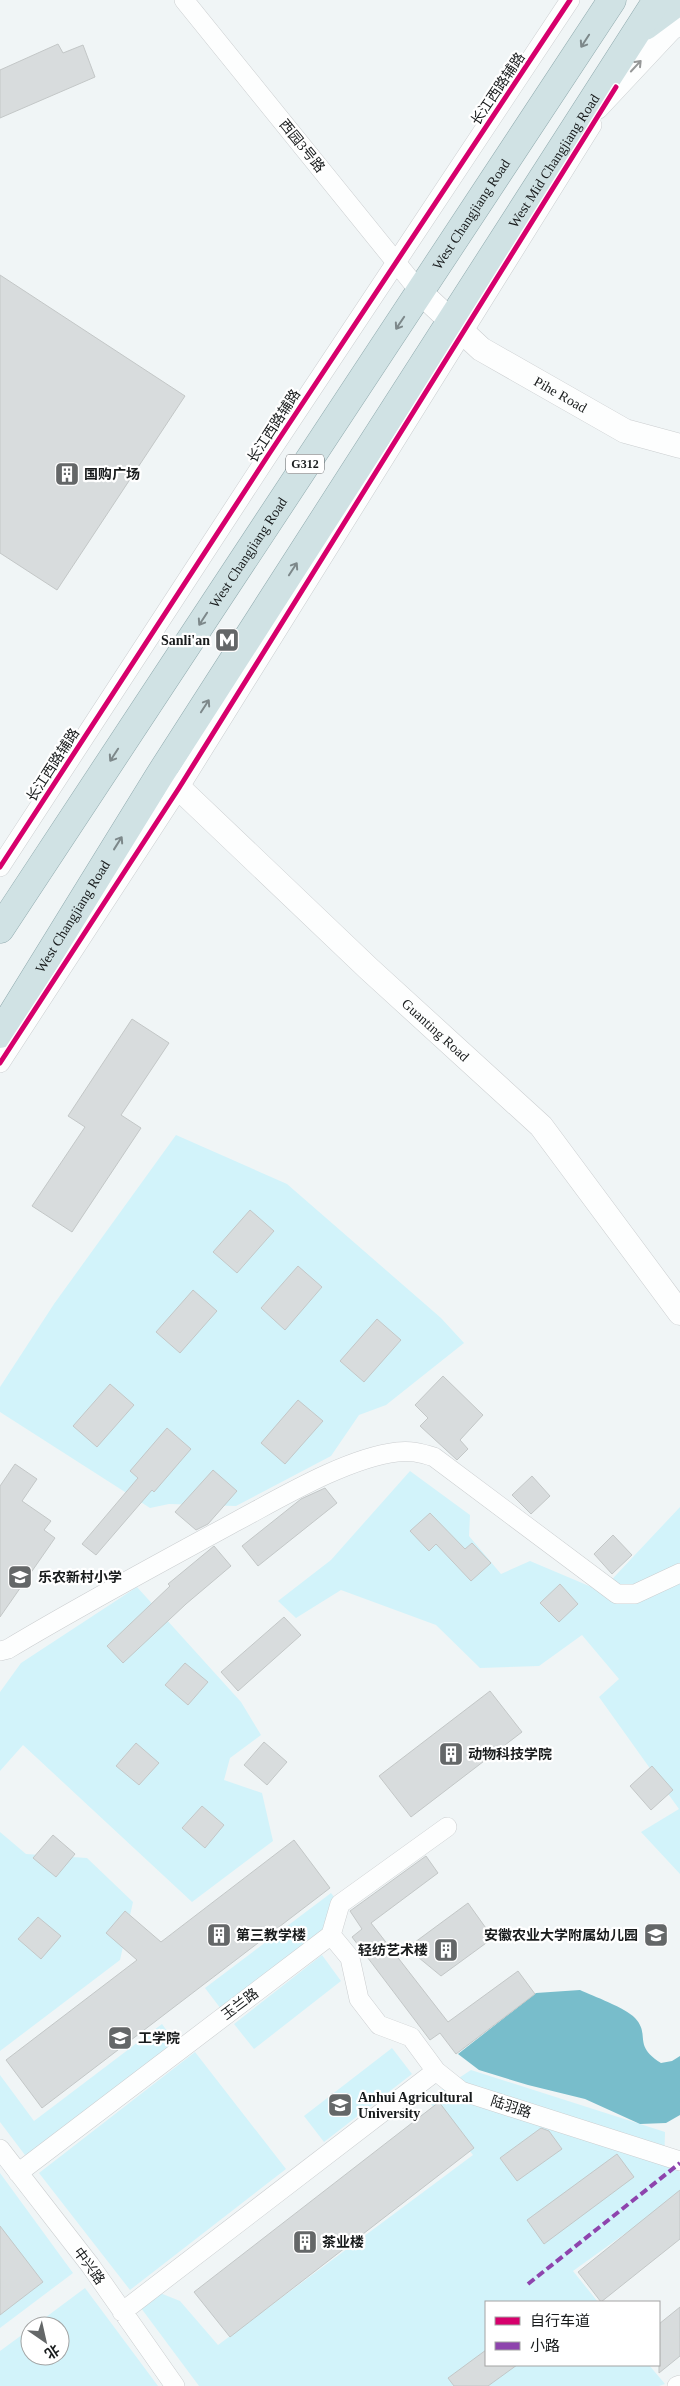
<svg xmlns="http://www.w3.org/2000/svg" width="680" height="2386" viewBox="0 0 680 2386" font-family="'Times New Roman','Noto Sans SC',serif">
<rect width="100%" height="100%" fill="#f0f5f6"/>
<!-- green -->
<path fill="#d2f3fa" d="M176 1135 287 1184 441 1318 464 1343 386 1405 359 1415 331 1456 236 1506 169 1504 150 1508 0 1412V1387L54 1304Z
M410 1471 470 1515 469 1536 501 1574 530 1561 601 1591 680 1507V1874L641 1832 679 1809 599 1697 619 1679 582 1635 539 1666 480 1668 436 1625 341 1590 296 1618 278 1601 331 1560Z
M137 1587 241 1702 261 1735 230 1758 224 1780 262 1793 273 1841 192 1902 23 1745 0 1771V1692L21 1663Z
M0 1832 26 1854 87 1858 133 1902 120 1960 0 2051Z
M331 1893 337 1901 326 1929 221 2009 205 1988Z
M322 1955 341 1981 254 2049 234 2024Z
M162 2024 177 2045 28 2159 0 2122V2075L34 2121Z
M392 2048 412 2074 324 2142 304 2116Z
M195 2052 286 2169 130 2290 39 2173Z
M471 2070 665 2132 664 2166 678 2170 680 2172V2194L573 2271 598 2302H486V2365H649L665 2384 659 2386H199L138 2304 155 2291 180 2301 218 2345 473 2155 427 2099Z
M0 2173 73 2273 0 2328Z
M85 2288 158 2386H0V2351L30 2329V2356H60V2326H34Z"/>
<!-- water -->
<path fill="#78bdcb" d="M580 1990C593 1996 626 2008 635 2018 651 2035 632 2045 661 2063L672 2061 680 2056V2115L666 2123 640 2124 585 2099 528 2085 479 2070 458 2054 536 1993Z"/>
<!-- building -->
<path fill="#d8dcdd" stroke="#c3c7c7" d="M58 44 63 53 83 45 95 77 0 118V70Z
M0 275 185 396 57 590 0 553Z
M132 1019 169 1043 121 1115 141 1128 72 1232 32 1206 85 1127 68 1116Z
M250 1210 274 1231 237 1273 213 1252Z
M298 1266 322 1287 285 1330 261 1308Z
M193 1290 217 1311 180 1353 156 1332Z
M377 1319 401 1340 364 1382 340 1361Z
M443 1376 483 1415 460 1440 468 1449 457 1460 420 1426 428 1418 415 1405Z
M110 1384 134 1405 97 1447 73 1426Z
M298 1400 323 1421 285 1464 261 1443Z
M167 1428 191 1449 154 1492 152 1490 96 1555 82 1544 138 1478 130 1471Z
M15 1464 37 1479 22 1501 51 1521 44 1530 55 1538 0 1617V1486Z
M213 1470 237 1491 208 1524 196 1530 175 1512Z
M532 1476 550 1496 531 1514 512 1495Z
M325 1488 337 1503 258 1566 242 1546 301 1499Z
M430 1513 465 1549 472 1543 491 1563 471 1581 436 1544 429 1551 410 1531Z
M613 1535 632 1555 612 1574 594 1554Z
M214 1546 231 1566 186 1604 123 1663 107 1646 170 1586 168 1584Z
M560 1584 578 1604 559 1622 540 1603Z
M284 1617 301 1635 238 1691 221 1672Z
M185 1663 208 1682 188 1705 165 1685Z
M490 1691 522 1732 411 1817 379 1776Z
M264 1742 287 1762 267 1785 244 1765Z
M136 1743 159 1763 139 1785 116 1766Z
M652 1766 673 1790 651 1810 630 1786Z
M202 1806 224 1825 205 1848 182 1828Z
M53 1835 75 1854 56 1877 33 1858Z
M294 1840 330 1888 42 2108 6 2060 137 1960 106 1933 125 1911 161 1942Z
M426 1856 438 1873 371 1923 448 2022 518 1971 535 1994 456 2054 440 2033 430 2040 352 1937 362 1929 350 1911Z
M468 1903 493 1938 441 1976 407 1948Z
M38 1917 61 1936 41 1959 18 1939Z
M439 2102 474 2148 230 2337 194 2292Z
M541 2128 549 2131 562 2149 517 2181 500 2158Z
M617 2154 634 2177 544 2244 527 2220Z
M680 2190V2239L601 2302 578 2272Z
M0 2226 43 2282 0 2315Z
M680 2307V2356L659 2373V2324Z
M486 2350V2365H517L488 2386H454L448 2378Z"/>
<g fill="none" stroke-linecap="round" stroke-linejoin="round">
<defs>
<path id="minor" d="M184 0 420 292
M0 867 269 454 570 0
M0 1063 179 788 592 125
M0 1651 8 1649C83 1604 160 1563 237 1521 282 1497 347 1458 397 1452 410 1450 421 1453 434 1457L617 1594H635L680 1573
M331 1935 350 1958 359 1999 379 2025 411 2037 436 2071 461 2091 680 2161
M0 2149 90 2265 175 2386
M18 2173 331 1935 340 1904 447 1827
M122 2312 436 2071
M677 2386 680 2385"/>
<g id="tertiary">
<path d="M597 107 670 29 680 22"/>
<path id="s1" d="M420 292 481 349 625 431 680 446"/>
<path id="s2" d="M159 776 179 788 369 969 541 1126 680 1313"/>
</g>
<g id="trunk">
<path d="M645 26 680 0"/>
<path id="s3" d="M0 929 612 0"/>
<path id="s4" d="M0 1034 159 776 657 0"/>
</g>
</defs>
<!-- minor casing -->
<use href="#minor" stroke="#cbced0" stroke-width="20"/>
<!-- tertiary casing -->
<use href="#tertiary" stroke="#cbced0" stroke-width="25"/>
<!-- trunk casing -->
<use href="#trunk" stroke="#90aaae" stroke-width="29"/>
<!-- minor -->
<use href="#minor" stroke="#fdfefe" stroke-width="19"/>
<!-- tertiary -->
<use href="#tertiary" stroke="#fdfefe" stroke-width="24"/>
<!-- trunk -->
<use href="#trunk" stroke="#d0e2e4" stroke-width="28"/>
<!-- quiet -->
<path stroke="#8e44ad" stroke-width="4" stroke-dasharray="8 4" stroke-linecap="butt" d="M528 2284 680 2163"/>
<defs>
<path id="cycleway" d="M0 867 269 454 570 0
M0 1063 179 788 616 87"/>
</defs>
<!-- cycleway casing -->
<use href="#cycleway" stroke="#fff" stroke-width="8"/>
<!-- cycleway -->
<use href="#cycleway" stroke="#d6006c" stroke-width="5"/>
</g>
<!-- one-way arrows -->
<defs><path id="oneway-shaft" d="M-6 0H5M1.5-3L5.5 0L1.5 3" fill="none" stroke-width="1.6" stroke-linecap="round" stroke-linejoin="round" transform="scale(1.25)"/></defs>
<g stroke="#7d888a">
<use href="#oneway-shaft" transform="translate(585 41) rotate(123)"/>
<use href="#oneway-shaft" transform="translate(400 323) rotate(124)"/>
<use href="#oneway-shaft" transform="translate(293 569) rotate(-57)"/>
<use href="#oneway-shaft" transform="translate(203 619) rotate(123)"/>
<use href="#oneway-shaft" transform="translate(205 706) rotate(-57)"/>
<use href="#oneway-shaft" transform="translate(114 755) rotate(123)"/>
<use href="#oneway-shaft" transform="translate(118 843) rotate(-58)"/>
</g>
<use stroke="#969898" href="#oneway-shaft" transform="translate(636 66) rotate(-47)"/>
<!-- icons -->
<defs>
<symbol id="building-square" viewBox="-11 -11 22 22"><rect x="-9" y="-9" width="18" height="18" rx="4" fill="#646768" stroke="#fff"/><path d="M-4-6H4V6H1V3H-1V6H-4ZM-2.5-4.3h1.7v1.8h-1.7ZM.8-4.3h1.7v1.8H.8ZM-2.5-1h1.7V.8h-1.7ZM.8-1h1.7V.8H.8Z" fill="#fff"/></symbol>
<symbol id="metro-square" viewBox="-11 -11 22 22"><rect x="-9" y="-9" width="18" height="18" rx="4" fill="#646768" stroke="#fff"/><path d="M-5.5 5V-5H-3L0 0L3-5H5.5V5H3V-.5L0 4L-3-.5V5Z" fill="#fff"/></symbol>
<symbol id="school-square" viewBox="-11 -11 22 22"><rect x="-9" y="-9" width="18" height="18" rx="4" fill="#646768" stroke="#fff"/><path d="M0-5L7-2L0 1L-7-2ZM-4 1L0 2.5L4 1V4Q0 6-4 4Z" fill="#fff"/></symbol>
<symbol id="university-square" viewBox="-11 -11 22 22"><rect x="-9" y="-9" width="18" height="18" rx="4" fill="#646768" stroke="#fff"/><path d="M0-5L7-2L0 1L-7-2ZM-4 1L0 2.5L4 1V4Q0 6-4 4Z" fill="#fff"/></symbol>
</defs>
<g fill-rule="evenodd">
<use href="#building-square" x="53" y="460" width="28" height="28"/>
<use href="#metro-square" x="213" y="626" width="28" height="28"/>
<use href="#school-square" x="6" y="1563" width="28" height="28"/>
<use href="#building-square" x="437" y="1740" width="28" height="28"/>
<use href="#building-square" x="205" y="1921" width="28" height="28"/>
<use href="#school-square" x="642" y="1921" width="28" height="28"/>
<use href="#building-square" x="432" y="1936" width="28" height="28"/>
<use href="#university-square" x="106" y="2024" width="28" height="28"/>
<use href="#university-square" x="326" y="2091" width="28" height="28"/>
<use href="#building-square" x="291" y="2228" width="28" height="28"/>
</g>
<g text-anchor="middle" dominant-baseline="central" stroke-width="4.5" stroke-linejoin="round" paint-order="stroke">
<!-- shield labels -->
<rect fill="#fff" stroke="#5d5f60" stroke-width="1" x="286" y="454.5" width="38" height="19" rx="4"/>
<g font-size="12" font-weight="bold" fill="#181b1c">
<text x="305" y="464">G312</text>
</g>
<!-- street labels -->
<g font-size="14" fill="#181b1c" stroke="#fff">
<text transform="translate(498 89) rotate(-56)">长江西路辅路</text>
<text transform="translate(302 146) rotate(51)">西园3号路</text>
<text stroke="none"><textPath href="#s4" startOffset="1034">West Mid Changjiang Road</textPath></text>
<text stroke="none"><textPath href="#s3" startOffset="856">West Changjiang Road</textPath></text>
<text stroke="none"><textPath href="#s1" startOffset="175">Pihe Road</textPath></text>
<text transform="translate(274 426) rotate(-57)">长江西路辅路</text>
<text stroke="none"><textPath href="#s3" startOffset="451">West Changjiang Road</textPath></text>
<text transform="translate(53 765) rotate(-57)">长江西路辅路</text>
<text stroke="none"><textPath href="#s4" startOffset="138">West Changjiang Road</textPath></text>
<text stroke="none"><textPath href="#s2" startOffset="376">Guanting Road</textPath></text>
<text transform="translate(240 2004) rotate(-37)">玉兰路</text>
<text transform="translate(511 2107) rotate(18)">陆羽路</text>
<text transform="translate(89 2266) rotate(54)">中兴路</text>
</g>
<!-- poi labels -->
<g font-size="14" font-weight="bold" fill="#181b1c" stroke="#fff" text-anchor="start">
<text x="84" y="474">国购广场</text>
<text x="210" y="640" text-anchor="end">Sanli'an</text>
<text x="38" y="1577">乐农新村小学</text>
<text x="468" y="1754">动物科技学院</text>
<text x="236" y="1935">第三教学楼</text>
<text x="638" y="1935" text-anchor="end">安徽农业大学附属幼儿园</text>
<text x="428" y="1950" text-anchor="end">轻纺艺术楼</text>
<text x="138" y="2038">工学院</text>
<text x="358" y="2097">Anhui Agricultural<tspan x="358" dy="16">University</tspan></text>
<text x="322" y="2242">茶业楼</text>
</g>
</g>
<!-- legend -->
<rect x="485" y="2301" width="175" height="65" fill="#ffffff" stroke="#a3a4a4"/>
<rect x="495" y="2317" width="25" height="8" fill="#d6006c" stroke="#a3a4a4"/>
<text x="530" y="2326" font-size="15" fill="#181b1c">自行车道</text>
<rect x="495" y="2342" width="25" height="8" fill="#8e44ad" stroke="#a3a4a4"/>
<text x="530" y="2351" font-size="15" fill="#181b1c">小路</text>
<!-- north arrow -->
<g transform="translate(45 2341) rotate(146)"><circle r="24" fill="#ffffff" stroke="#a3a4a4"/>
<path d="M0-4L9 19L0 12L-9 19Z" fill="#646768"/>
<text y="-8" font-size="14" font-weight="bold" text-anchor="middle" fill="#181b1c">北</text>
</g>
</svg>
